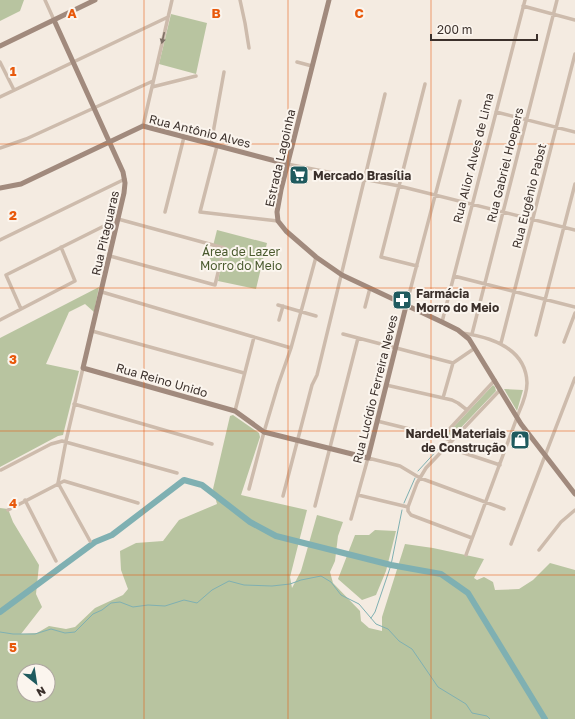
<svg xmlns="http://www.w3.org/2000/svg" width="575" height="719" viewBox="0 0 575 719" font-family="'Golos Text',sans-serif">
<rect width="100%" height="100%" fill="#f4ebe1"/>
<!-- green -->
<path fill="#b8c4a0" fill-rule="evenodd" d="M0 0H24L20 11 0 21Z
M171 14 207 23 196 74 159 64Z
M217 230 267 243 256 289 218 281 221 266 209 262Z
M99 287 94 312 85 304 69 312 46 364 79 371 63 435 58 436 0 467V338Z
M493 385 495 387 496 391 452 437H449L448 434 449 432Z
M504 389 523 390 517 411Z
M233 415 259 433 260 437 241 495 307 510 290 577 292 588 301 571 317 515 343 522 338 536 335 561 330 572 333 583 360 611 361 621 369 628 382 631V617L405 544 433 548 484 559 474 578 477 580 484 577 493 582 495 590 519 589 533 580 550 563 575 570V719H0V508L8 509 13 522 39 565 36 594 42 607 21 634 37 633 49 626 66 629 75 627 95 608 123 595 128 589 121 570 120 551 136 543 163 541 179 520 217 504 213 489 230 416ZM24 671H48V695H24Z
M375 530 396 531 386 571 376 595 362 600 338 579 355 535H369Z"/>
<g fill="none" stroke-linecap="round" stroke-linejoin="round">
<!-- stream -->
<path stroke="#7fb0b2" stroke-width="1" d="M418 471 440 447
M404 503 415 478
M371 618 375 612 391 565 402 510
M0 632 13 634H35L51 629 65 633 75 632 93 614 102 610 111 603 120 602 133 607 148 605 165 606 184 600 197 603 212 590 229 581 244 585 272 586 290 584 301 580 321 576 331 582 341 595 359 604 376 624 388 629 399 641 412 649 438 687 466 704 472 713 487 716 490 719"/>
<!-- river -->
<path stroke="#7fb0b2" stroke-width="6" d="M0 612 95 542 112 535 184 480 202 485 250 522 276 536 391 565 441 574 468 593 545 719"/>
<!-- street -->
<path stroke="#cdbbac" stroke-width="3.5" d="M45 0 54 20
M240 0 245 23 249 48
M523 6 575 20
M0 62 14 90
M297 62 312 66
M152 87 196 76
M0 97 168 17
M496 112 575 132
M143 126 172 0
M211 144 224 72
M217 146 200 212 278 221
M0 148 26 139 153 81
M287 164 399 186 575 230
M165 212 184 137
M0 240 125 179
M417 266 381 257 425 84
M454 276 575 307
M102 292 291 348
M278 305 316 316
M406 306 460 101
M365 307 370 288
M21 309 6 275 118 219 224 248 215 285 110 256
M0 320 75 281 61 247
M279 320 283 306
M442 322 525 0
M92 331 244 373
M462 333C490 337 526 348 527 383 527 393 523 403 519 412L466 555
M343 334 453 363
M472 334 557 0
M536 335 575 184
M564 342 575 313
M501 343 575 54
M386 385 452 400 458 403 467 410
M443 398 453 363 475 348
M74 404 212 444
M235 411 254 337
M377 421 442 437 452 441
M442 437 495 380
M446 447 500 465
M1 470 51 444 62 441 177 473
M58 483 66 441 83 368
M58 483 90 541
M249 489 264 432 278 385 291 348 316 257
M358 495 408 507
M283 496 312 385 317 375 385 94
M25 500 56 561
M315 506 358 338
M8 510 64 481 138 503
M351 519 368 458 400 466 420 478 504 509
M472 538 411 515 408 511V507L417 483 426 468 500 390
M511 544 575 378
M539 550 561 522 575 510"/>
<!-- secondary -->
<path stroke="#a18a7d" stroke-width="5" d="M329 0 281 190 277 212 278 221 286 231 316 257 342 275 442 322 458 330 469 339 521 424 575 494
M54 20 123 172 125 183 124 193 83 368 235 411 264 432 368 458 406 306
M0 46 95 0
M0 188 21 184 143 126 287 164"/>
</g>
<!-- one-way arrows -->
<defs><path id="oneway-solid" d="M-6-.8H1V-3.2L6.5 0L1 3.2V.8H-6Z"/></defs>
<use fill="#7d6f65" href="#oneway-solid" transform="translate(163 38) rotate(103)"/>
<!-- grid -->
<path fill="none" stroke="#e8590c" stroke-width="1" stroke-opacity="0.55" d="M144 0V719M288 0V719M431 0V719M0 144H575M0 288H575M0 431H575M0 575H575"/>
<!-- icons -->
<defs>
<symbol id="supermarket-square" viewBox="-11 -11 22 22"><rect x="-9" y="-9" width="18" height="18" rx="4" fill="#1f5a5e" stroke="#fbf5ee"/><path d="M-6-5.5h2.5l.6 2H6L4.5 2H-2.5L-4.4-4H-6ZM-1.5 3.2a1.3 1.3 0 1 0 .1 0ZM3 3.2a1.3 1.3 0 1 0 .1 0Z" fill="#fff"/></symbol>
<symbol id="pharmacy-square" viewBox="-11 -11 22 22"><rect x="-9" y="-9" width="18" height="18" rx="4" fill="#1f5a5e" stroke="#fbf5ee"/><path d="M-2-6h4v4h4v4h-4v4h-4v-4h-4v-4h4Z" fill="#fff"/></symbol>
<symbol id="shop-square" viewBox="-11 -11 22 22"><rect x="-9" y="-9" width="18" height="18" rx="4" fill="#1f5a5e" stroke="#fbf5ee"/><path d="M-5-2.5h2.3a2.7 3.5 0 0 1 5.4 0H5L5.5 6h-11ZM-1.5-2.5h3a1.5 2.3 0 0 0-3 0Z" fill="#fff"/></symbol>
</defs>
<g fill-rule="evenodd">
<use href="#supermarket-square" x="288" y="164" width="22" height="22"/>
<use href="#pharmacy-square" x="391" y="289" width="22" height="22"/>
<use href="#shop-square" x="509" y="429" width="22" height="22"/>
</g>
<g text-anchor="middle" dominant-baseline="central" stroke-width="4" stroke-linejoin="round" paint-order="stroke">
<!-- street labels -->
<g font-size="12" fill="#3b302b" stroke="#fbf5ee">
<text transform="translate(200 131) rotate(14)">Rua Antônio Alves</text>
<text transform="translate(280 158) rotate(-77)">Estrada Lagoinha</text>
<text transform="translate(473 158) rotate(-76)">Rua Alior Alves de Lima</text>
<text transform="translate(505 165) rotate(-76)">Rua Gabriel Hoepers</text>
<text transform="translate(529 196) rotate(-76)">Rua Eugênio Pabst</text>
<text transform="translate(105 233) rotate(-77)">Rua Pitaguaras</text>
<text transform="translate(162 380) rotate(16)">Rua Reino Unido</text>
<text transform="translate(375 389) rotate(-76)">Rua Lucídio Ferreira Neves</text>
</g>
<!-- poi labels -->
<g font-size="12" font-weight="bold" fill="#3b302b" stroke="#fbf5ee" text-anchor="start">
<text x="313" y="175">Mercado Brasília</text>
<text x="416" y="293">Farmácia<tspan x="416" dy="14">Morro do Meio</tspan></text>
<text x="506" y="433" text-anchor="end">Nardell Materiais<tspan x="506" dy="14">de Construção</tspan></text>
</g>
<!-- park labels -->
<g font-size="12" fill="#4a5a2e" stroke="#fbf5ee">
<text x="241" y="251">Área de Lazer<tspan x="241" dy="14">Morro do Meio</tspan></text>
</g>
</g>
<g font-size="13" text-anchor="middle" font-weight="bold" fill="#e8590c" stroke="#fbf5ee" stroke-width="4" stroke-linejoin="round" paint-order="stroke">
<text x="72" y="18">A</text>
<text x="216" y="18">B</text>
<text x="359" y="18">C</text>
<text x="13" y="76">1</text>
<text x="13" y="220">2</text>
<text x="13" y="364">3</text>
<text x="13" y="508">4</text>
<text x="13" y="652">5</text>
</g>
<!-- north arrow -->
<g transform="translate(36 683) rotate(150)"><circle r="19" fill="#fbf5ee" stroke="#aea6a0"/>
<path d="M0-3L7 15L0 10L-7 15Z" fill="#1f5a5e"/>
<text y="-6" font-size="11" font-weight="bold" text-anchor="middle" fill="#3b302b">N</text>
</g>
<!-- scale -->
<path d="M431 34v6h106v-6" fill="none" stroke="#3b302b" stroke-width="2"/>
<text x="437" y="34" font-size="12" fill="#3b302b" stroke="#fbf5ee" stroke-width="3" paint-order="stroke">200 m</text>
</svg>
